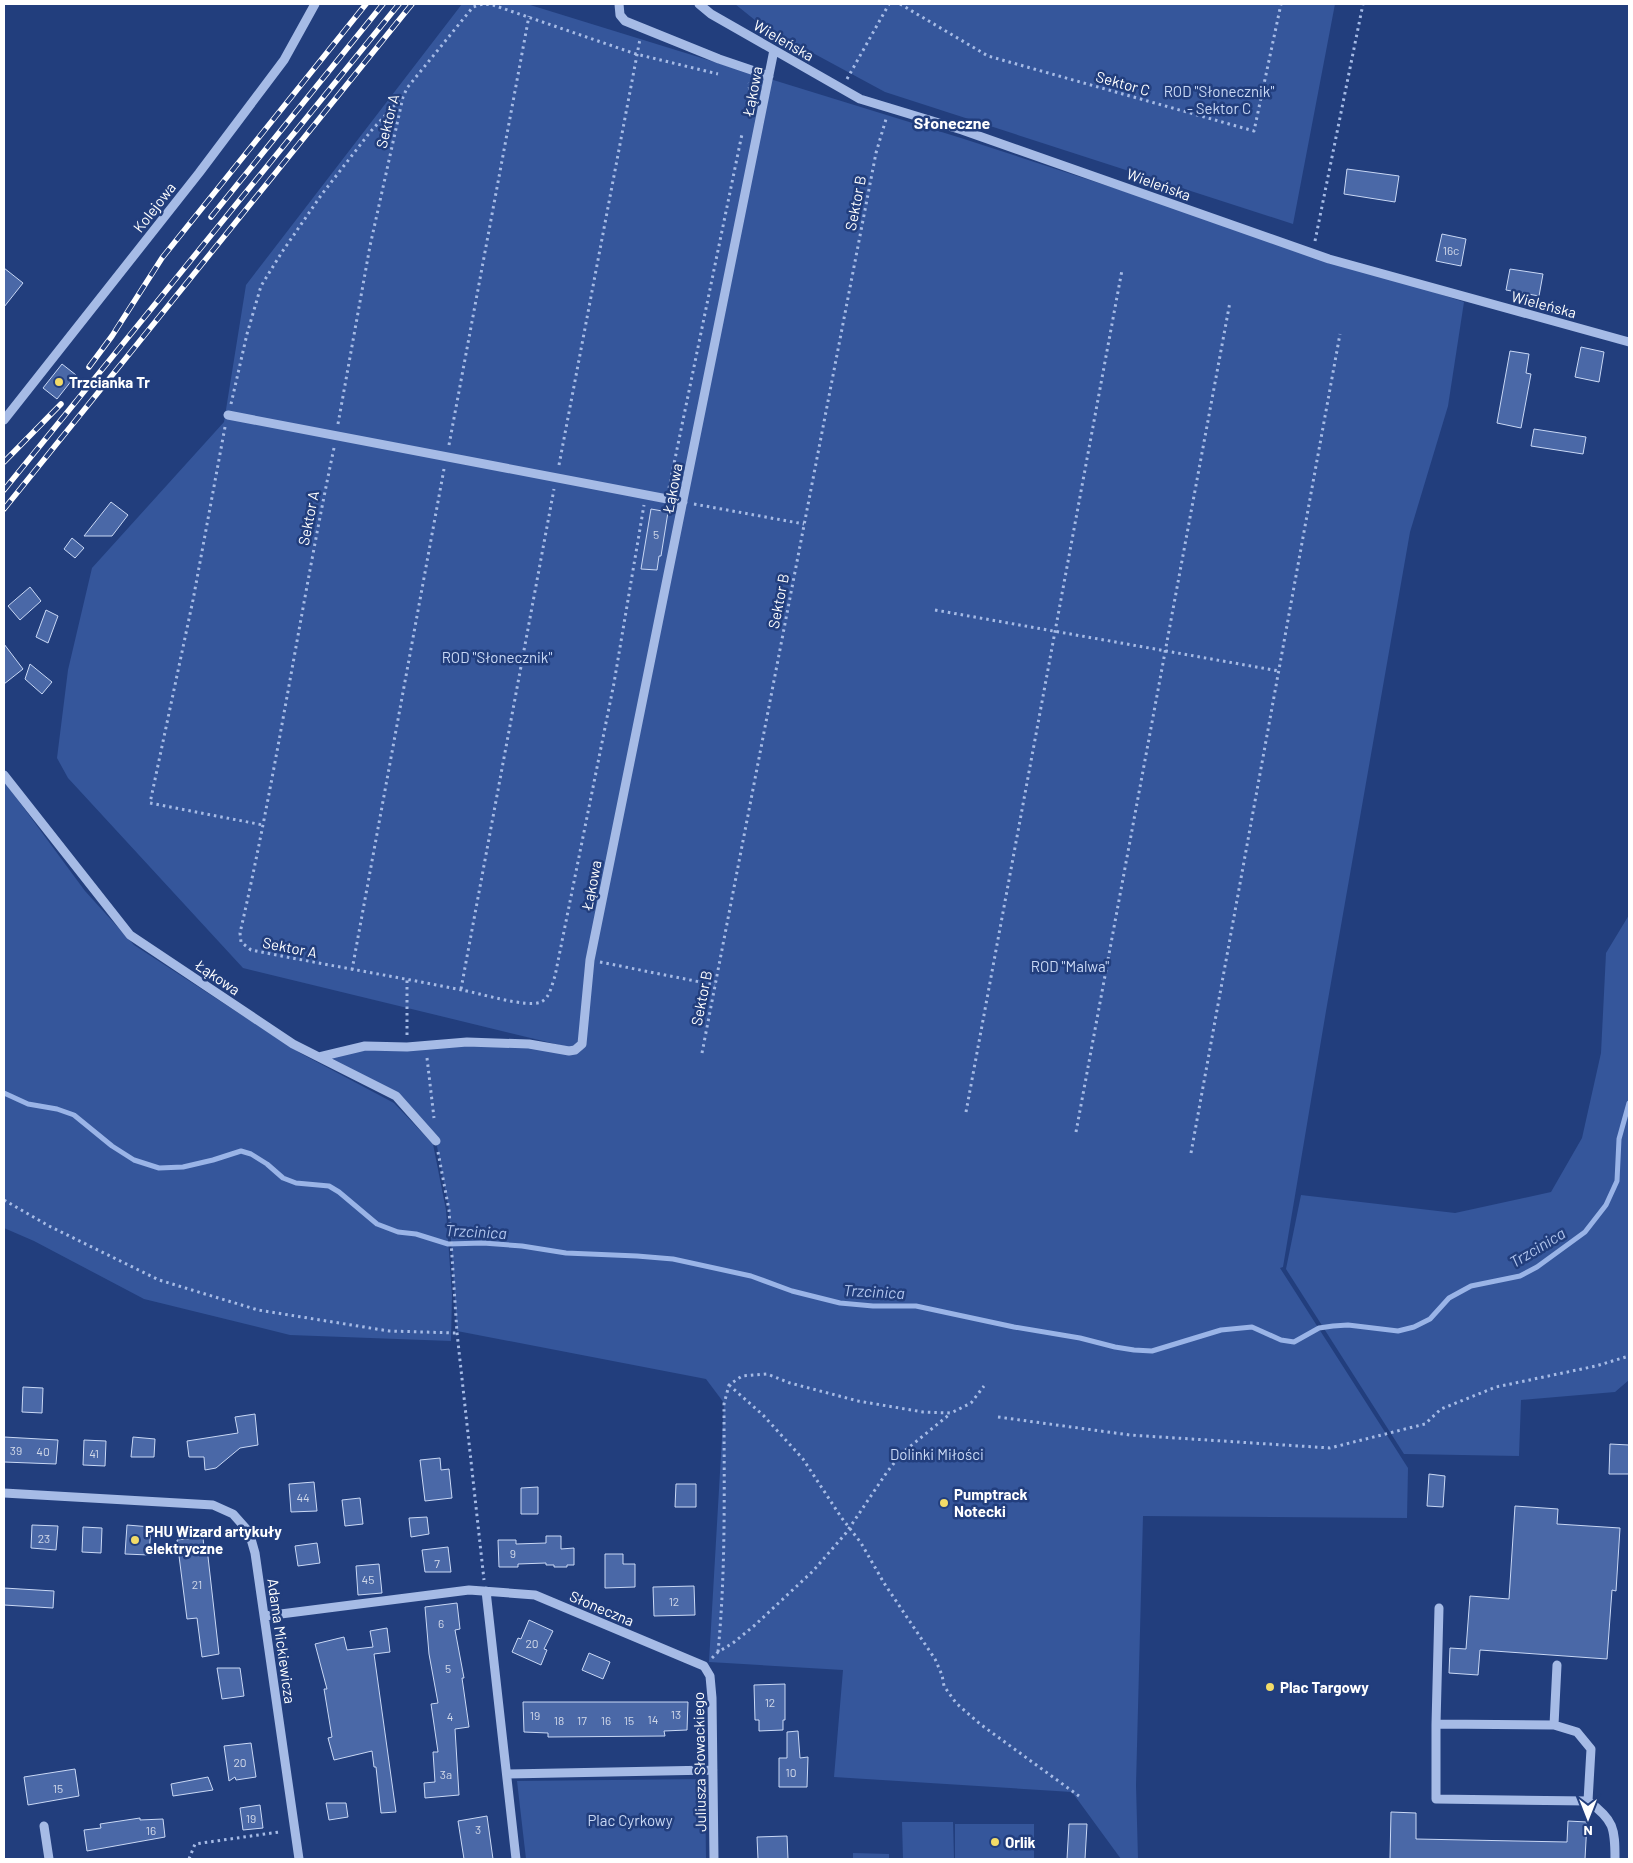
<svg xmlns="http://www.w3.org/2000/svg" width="1633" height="1863" viewBox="0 0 1633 1863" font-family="Barlow,sans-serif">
<rect width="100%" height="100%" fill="#223e7d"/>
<!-- green -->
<path fill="#35569b" d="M462 4H527L961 138 1464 302 1448 406 1410 532 1326 1011 1283 1267 1280 1268 1408 1468 1407 1518 1143 1516 1136 1785 1138 1859H1121L1072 1792 834 1777 843 1670 709 1662 724 1403 706 1379 457 1331 449 1210 436 1141 396 1096 319 1057 365 1046 467 1042 576 1049 243 968 68 778 57 758 68 670 92 568 224 422 246 285Z
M735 4H1335L1293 224 885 92 761 25Z
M4 781 85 891 134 945 300 1053 394 1103 433 1144 446 1210 452 1295 451 1341 290 1335 144 1299 34 1241 4 1228Z
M1629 915V1380L1615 1392 1521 1400 1519 1456 1404 1454 1286 1269 1301 1195 1455 1213 1551 1192 1582 1138 1601 1053 1606 953Z
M705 1779 706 1859H526L517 1781Z
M902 1822H953L954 1859H903Z
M955 1824H1034V1859H955Z
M853 1853 889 1854V1859H853Z"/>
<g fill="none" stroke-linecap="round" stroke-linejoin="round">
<!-- stream -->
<path stroke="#9ab4e7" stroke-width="5" d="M4 1093 28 1104 57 1109 74 1115 112 1146 134 1160 159 1168 183 1167 213 1160 241 1151 251 1154 267 1164 283 1178 296 1183 329 1186 339 1192 377 1224 398 1232 416 1234 448 1244 483 1243 522 1246 566 1253 637 1256 673 1259 751 1276 792 1291 840 1303 873 1306H916L1014 1327 1080 1338 1115 1347 1134 1350 1152 1351 1221 1330 1252 1327 1281 1340 1294 1342 1319 1328 1333 1326 1348 1325 1398 1331 1414 1327 1430 1319 1449 1298 1471 1286 1520 1276 1537 1267 1585 1232 1606 1205 1617 1181 1619 1139 1629 1103"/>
</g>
<!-- building -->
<path fill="#4a68a7" stroke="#c9d8f5" d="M1347 169 1399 176 1395 202 1344 194Z
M1442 234 1466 239 1461 266 1436 261Z
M4 268 23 283 4 307Z
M1510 269 1543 274 1539 296 1506 290Z
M1581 347 1604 352 1599 382 1575 377Z
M1510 351 1529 354 1526 373 1531 374 1521 428 1497 423Z
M62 364 76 375 57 399 43 388Z
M1534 429 1586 437 1583 454 1531 446Z
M111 502 128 515 112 536H84Z
M651 509 668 512 661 556H659L657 570 641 569Z
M72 538 84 548 75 558 64 549Z
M30 587 41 601 20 620 8 606Z
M46 610 58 616 48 643 36 637Z
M4 644 23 669 4 684Z
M30 664 52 682 42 694 25 679Z
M23 1387 43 1388 42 1413 22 1412Z
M255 1414 258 1445 240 1448 216 1468 205 1470 204 1457H189L187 1441 238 1433 235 1417Z
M4 1437 58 1440 56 1464 4 1462Z
M133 1437 155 1439 154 1457H131Z
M84 1440 106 1441 105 1466 83 1465Z
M1610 1444 1629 1445V1474H1609Z
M440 1458 441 1470 449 1469 452 1498 425 1501 420 1460Z
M1429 1474 1445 1476 1443 1507 1427 1506Z
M314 1482 317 1511 291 1512 289 1484Z
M676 1484H696V1507H675Z
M538 1487V1514H521V1488Z
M360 1498 363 1524 345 1526 342 1500Z
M1515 1506 1558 1509 1557 1524 1620 1528 1616 1591 1612 1590 1607 1659 1480 1650 1478 1675 1449 1673 1450 1648 1466 1649 1470 1596 1509 1599Z
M427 1517 429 1534 411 1537 409 1518Z
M32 1525 58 1526 56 1550 31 1548Z
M127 1525 151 1527 149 1555 125 1554Z
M83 1527 102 1528 101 1553 82 1552Z
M546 1536H561V1549L574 1548V1565H567V1567H554V1565H546V1563L518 1564V1567H499L498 1540H516V1544L546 1543Z
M203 1537 204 1549 207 1548 219 1654 202 1657 197 1618 187 1619 177 1540Z
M317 1543 320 1563 298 1566 295 1546Z
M448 1547 451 1572H425L422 1550Z
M605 1554H623V1564H635V1587L605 1588Z
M379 1564 382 1593 358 1595 356 1566Z
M694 1586 695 1615 654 1616 653 1587Z
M4 1588 54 1591 53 1608 4 1605Z
M457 1603 460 1629 455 1630 464 1678H462L469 1727 455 1729 459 1795 425 1798 424 1783 435 1782 433 1752H438L431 1704 438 1703 429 1654 425 1607Z
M529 1620 553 1631 544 1649 547 1650 541 1665 512 1652 518 1638 521 1639Z
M387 1628 390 1652 374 1654 396 1812 381 1813 376 1767H374L372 1751 334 1760 328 1738 332 1737 324 1689H327L315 1644 344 1637 347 1650 373 1647 370 1631Z
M589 1653 610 1662 603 1679 582 1670Z
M217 1668H240L244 1696 222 1699Z
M785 1684V1720H783V1730L759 1731V1720H755L754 1685Z
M523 1702H688L687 1730 664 1731 665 1736 548 1737V1733L524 1732Z
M798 1731 800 1758 808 1757 807 1787H779V1758H787V1732Z
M251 1743 256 1777 236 1780 235 1777 229 1781 224 1746Z
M75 1769 79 1796 28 1805 24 1777Z
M208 1777 213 1790 173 1796 171 1784Z
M326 1803H346L348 1817 329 1820Z
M260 1805 263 1828 243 1830 240 1808Z
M1391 1812 1416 1813V1839L1567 1842 1568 1821 1587 1822 1585 1859H1390Z
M487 1816 493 1859H464L458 1821Z
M140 1818V1820L163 1819 165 1837 87 1851 84 1830 101 1828 100 1824Z
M1069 1824H1087L1085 1859H1067Z
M787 1836 788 1859H758L757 1837Z"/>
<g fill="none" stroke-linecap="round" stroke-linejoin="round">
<!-- path -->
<path stroke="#a6bbe6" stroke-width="3" stroke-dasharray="2.5 4" stroke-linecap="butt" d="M900 4 988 56 1254 131 1281 4
M847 79 889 4
M746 115 750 90 748 83
M1315 241 1363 4
M231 404 247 334 261 286 282 252 322 194 371 131 402 97
M338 424 370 246 403 97 407 88 473 7 483 4 493 5 636 54 718 74
M225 427 193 600 150 803 263 825
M449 445 529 16
M334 448C300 609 277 772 240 933L241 942 251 950C321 964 392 976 462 990 479 993 526 1008 541 1002 550 998 552 984 555 976L614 683 644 505
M559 465 640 39
M669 488 742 134
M694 504 804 524
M935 610 1279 671
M600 962 715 985
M352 970 444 469
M461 989 554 489
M407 1035V980
M702 1053 876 153 886 119
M427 1058 434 1118
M966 1112 1122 270
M1076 1132 1230 302
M438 1152 449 1210 457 1333 484 1580
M1191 1153 1340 334
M4 1200 49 1226 159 1280 258 1310 389 1331 457 1333
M729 1385 763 1415 803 1459 841 1517 861 1543 884 1583 935 1659 942 1675 944 1686 956 1703 980 1724 1079 1796
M998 1417 1130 1435 1330 1448 1425 1424 1441 1409 1496 1387 1596 1366 1629 1356
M718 1652C726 1570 724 1486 724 1404L729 1385 742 1376 767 1374 790 1383 858 1401 923 1412 951 1413 971 1403 984 1386
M712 1658 718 1652 733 1643 755 1625 813 1571 846 1533 887 1472 902 1453 950 1414
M189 1859 195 1844 279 1832"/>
<!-- minor -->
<path stroke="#a6bbe6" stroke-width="9" d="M619 4 620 15 625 21 719 59 769 76
M699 4 711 14 860 99 962 130 1329 259 1629 342
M228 415 683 502
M4 420 199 173 284 60 315 4
M4 775 130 935 293 1044 396 1096 436 1141
M319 1057 365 1046 407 1047 467 1042 529 1044 569 1051 575 1050 582 1044 590 960 774 50
M4 1493 213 1505 233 1514 249 1532 255 1553 299 1859
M486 1591 516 1859
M265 1616 469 1590 535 1595 704 1666 710 1676 712 1698 714 1859
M1436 1724 1439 1608
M1554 1725 1557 1665
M507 1774 713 1770
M1588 1801 1591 1749 1577 1732 1554 1725 1436 1724V1799L1588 1801C1614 1820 1615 1828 1615 1859
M44 1826 49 1859"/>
<defs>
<path id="rail" d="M211 217 383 4
M89 367 112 336 162 258 366 4
M4 462 61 404
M4 490 399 4
M4 509 412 4"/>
</defs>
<!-- rail casing -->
<use href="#rail" stroke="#fff" stroke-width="5.5"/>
<!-- rail -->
<use href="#rail" stroke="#223e7d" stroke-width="4" stroke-dasharray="11" stroke-linecap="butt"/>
</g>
<!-- markers -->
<g fill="#f2db68" stroke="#223e7d" stroke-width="2">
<circle cx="59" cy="382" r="5"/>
<circle cx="944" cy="1503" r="5"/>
<circle cx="135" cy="1540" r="5"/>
<circle cx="1270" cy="1687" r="5"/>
<circle cx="995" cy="1842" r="5"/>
</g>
<g text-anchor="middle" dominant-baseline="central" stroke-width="5" stroke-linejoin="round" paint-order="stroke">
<!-- number labels -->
<g font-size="12" fill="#d2d9e9">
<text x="1451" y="250">16c</text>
<text x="656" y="534">5</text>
<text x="16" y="1450">39</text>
<text x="43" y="1451">40</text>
<text x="94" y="1453">41</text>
<text x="303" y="1497">44</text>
<text x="44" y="1538">23</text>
<text x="513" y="1553">9</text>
<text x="437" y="1563">7</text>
<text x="368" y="1579">45</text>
<text x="197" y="1584">21</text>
<text x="674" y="1601">12</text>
<text x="441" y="1623">6</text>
<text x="532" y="1643">20</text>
<text x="448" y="1668">5</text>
<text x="770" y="1702">12</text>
<text x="676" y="1714">13</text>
<text x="535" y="1715">19</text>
<text x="450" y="1716">4</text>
<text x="653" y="1719">14</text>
<text x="559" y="1720">18</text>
<text x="582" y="1720">17</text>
<text x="606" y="1720">16</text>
<text x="629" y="1720">15</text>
<text x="240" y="1762">20</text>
<text x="791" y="1772">10</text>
<text x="446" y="1774">3a</text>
<text x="58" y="1788">15</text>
<text x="251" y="1818">19</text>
<text x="478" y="1829">3</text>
<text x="151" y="1830">16</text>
</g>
<!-- street labels -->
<g font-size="15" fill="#fff" stroke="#223e7d">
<text transform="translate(784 40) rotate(30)">Wieleńska</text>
<text transform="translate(1123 83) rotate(16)">Sektor C</text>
<text transform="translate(752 91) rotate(-79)">Łąkowa</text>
<text transform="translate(387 121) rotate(-76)">Sektor A</text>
<text transform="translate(1159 184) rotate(20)">Wieleńska</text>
<text transform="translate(855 203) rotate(-79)">Sektor B</text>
<text transform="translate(154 207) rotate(-52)">Kolejowa</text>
<text transform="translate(1544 304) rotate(15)">Wieleńska</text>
<text transform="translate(672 488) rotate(-79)">Łąkowa</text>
<text transform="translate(308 518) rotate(-79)">Sektor A</text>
<text transform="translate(778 601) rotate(-79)">Sektor B</text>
<text transform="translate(591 885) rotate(-79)">Łąkowa</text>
<text transform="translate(290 947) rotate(11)">Sektor A</text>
<text transform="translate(218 977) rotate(34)">Łąkowa</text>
<text transform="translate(701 998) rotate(-79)">Sektor B</text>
<text transform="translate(602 1608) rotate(23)">Słoneczna</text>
<text transform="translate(282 1641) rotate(82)">Adama Mickiewicza</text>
<text transform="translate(699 1762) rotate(-91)">Juliusza Słowackiego</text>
</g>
<!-- park labels -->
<g font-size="15" fill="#c9d8f5" stroke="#223e7d">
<text x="1219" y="91">ROD "Słonecznik"<tspan x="1219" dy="17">- Sektor C</tspan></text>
<text x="497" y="657">ROD "Słonecznik"</text>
<text x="1070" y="966">ROD "Malwa"</text>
<text x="937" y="1454">Dolinki Miłości</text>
<text x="630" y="1820">Plac Cyrkowy</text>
</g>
<!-- poi labels -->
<g font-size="15" font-weight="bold" fill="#fff" stroke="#223e7d" text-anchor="start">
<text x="69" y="382">Trzcianka Tr</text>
<text x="954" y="1494">Pumptrack<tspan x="954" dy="17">Notecki</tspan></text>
<text x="145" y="1531">PHU Wizard artykuły<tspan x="145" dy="17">elektryczne</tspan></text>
<text x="1280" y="1687">Plac Targowy</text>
<text x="1005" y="1842">Orlik</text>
</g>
<!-- neighbourhood labels -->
<g font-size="16" font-weight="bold" fill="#fff" stroke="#223e7d">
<text x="952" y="122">Słoneczne</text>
</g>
<!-- water labels -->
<g font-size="16" font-style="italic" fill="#b1c5ee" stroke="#223e7d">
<text transform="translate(476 1231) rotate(3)">Trzcinica</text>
<text transform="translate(1537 1247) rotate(-31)">Trzcinica</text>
<text transform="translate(874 1291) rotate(3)">Trzcinica</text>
</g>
</g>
<!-- border -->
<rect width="1633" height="1863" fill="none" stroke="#ffffff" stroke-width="10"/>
<!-- north arrow -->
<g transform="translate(1588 1818) rotate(180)" stroke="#223e7d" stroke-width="4" paint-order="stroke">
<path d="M0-4L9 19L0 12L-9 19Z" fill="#ffffff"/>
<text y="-8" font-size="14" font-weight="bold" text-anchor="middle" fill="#ffffff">N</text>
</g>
</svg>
